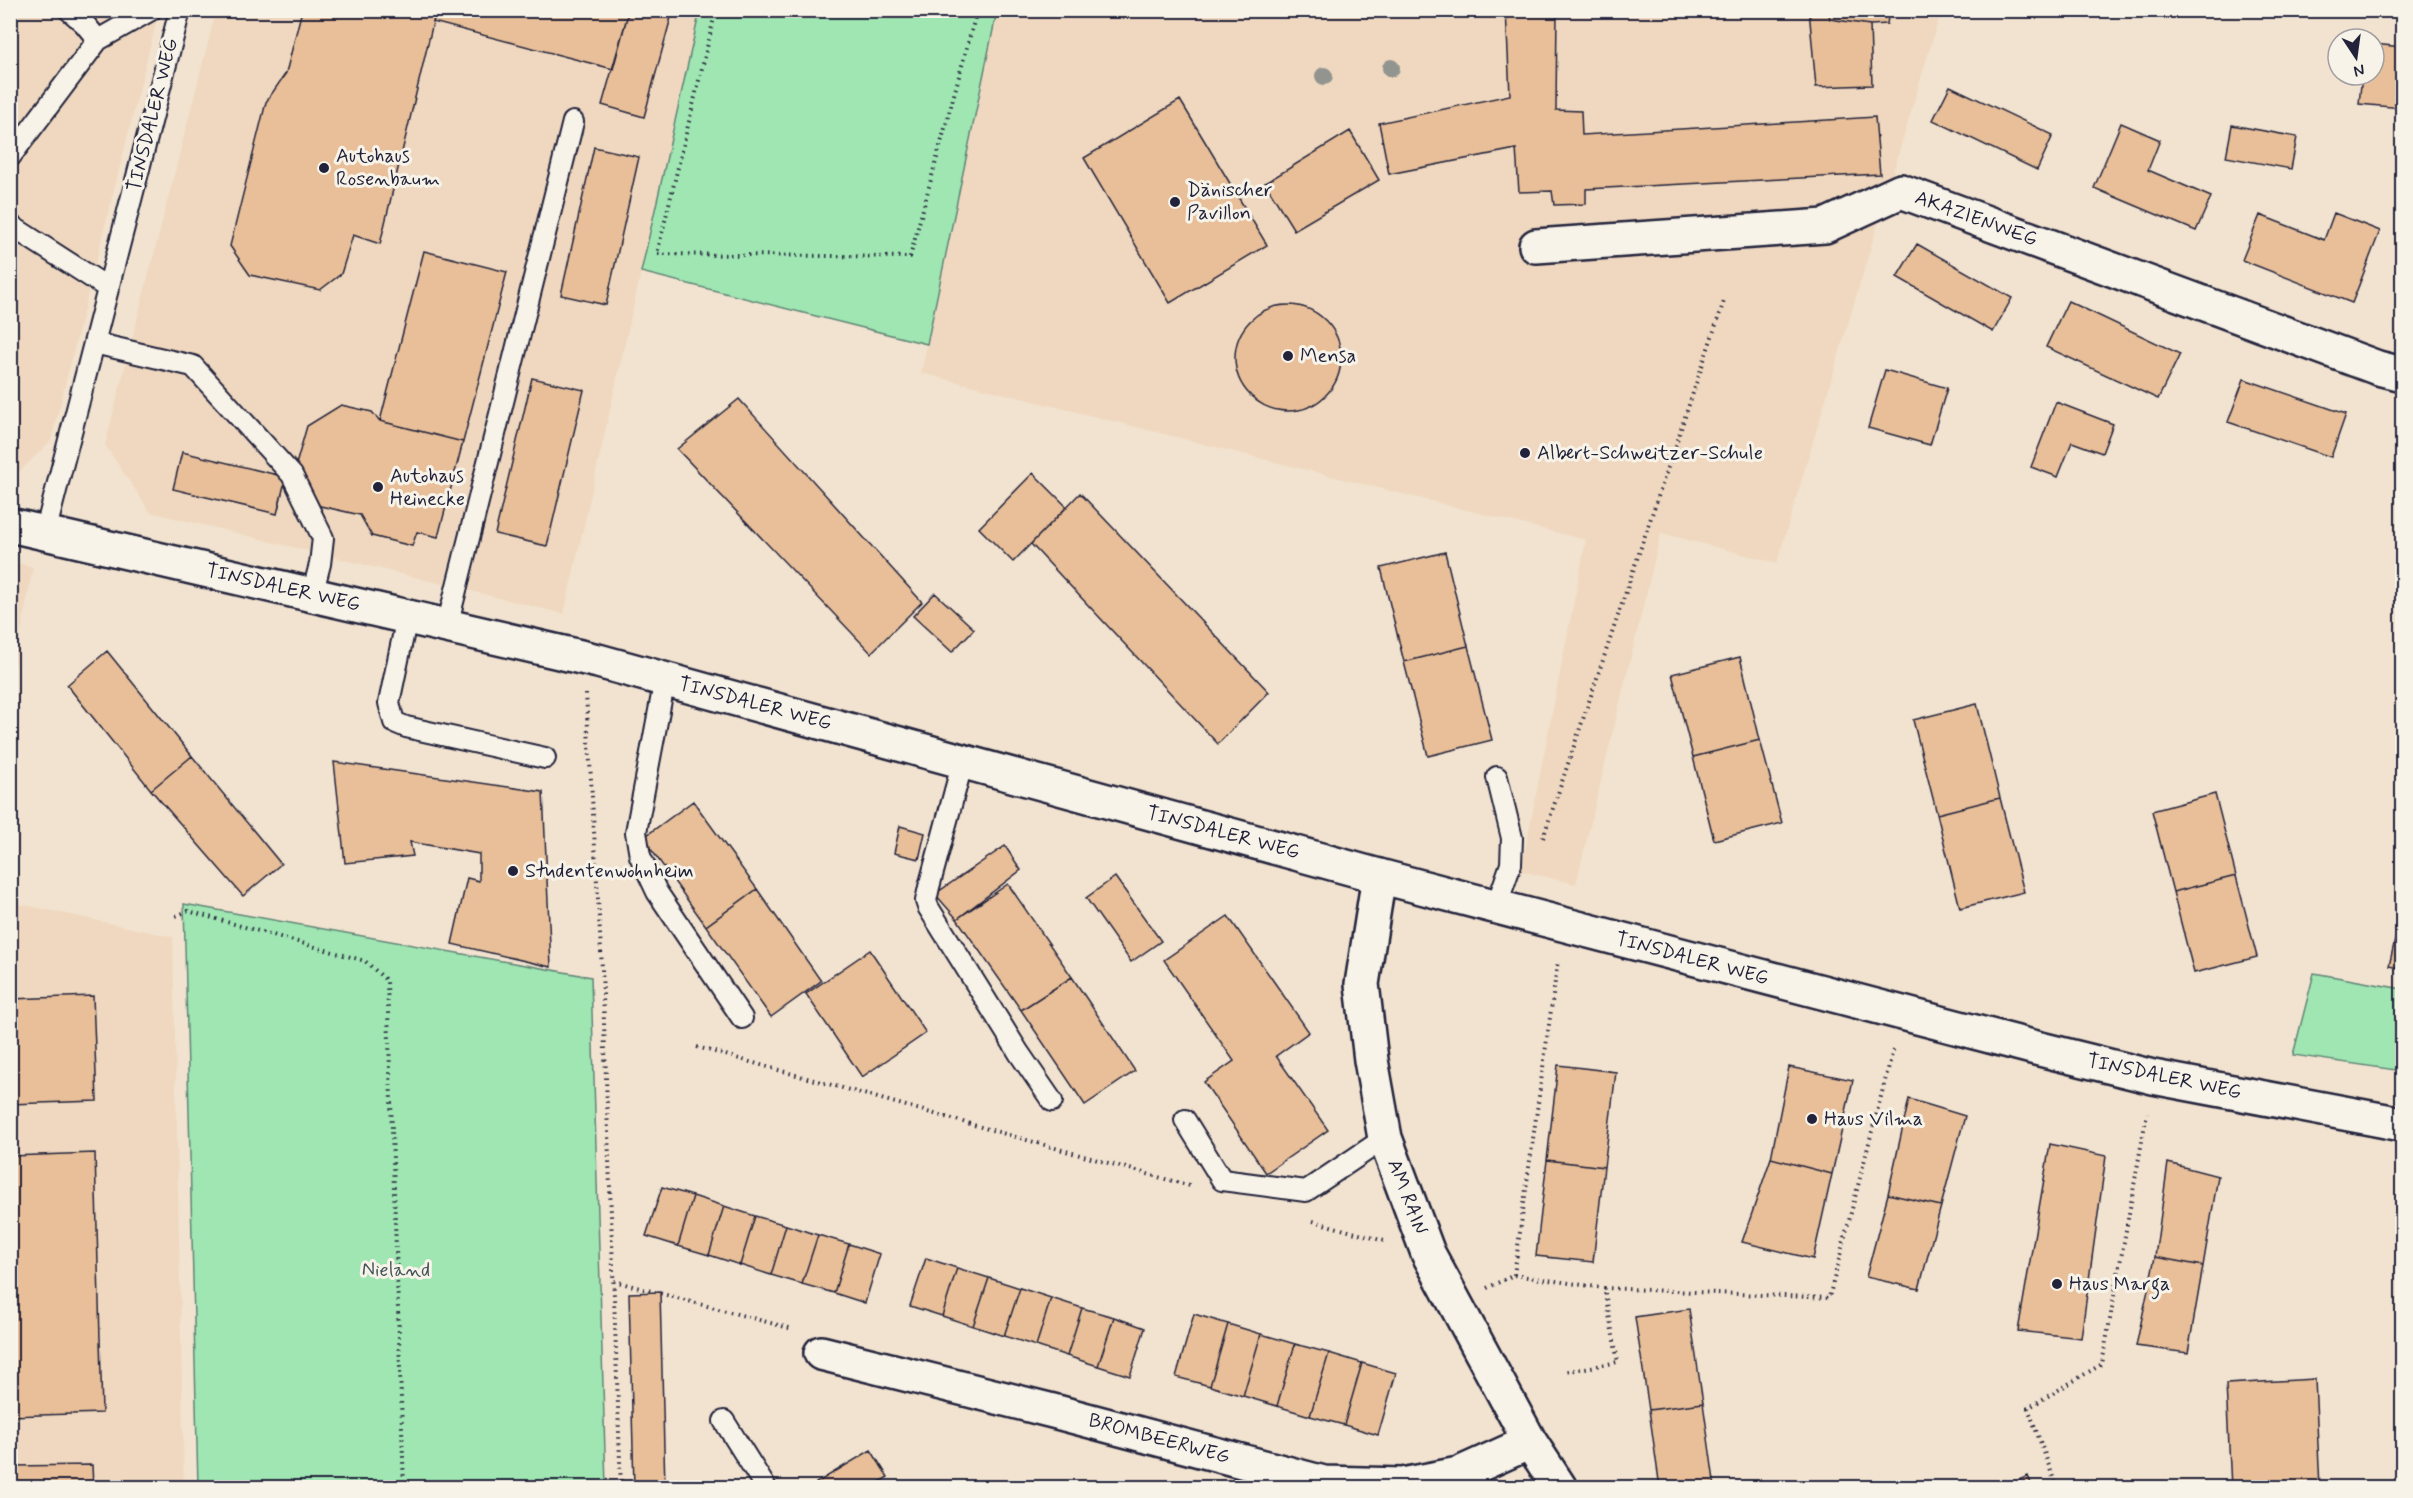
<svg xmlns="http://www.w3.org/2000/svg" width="2413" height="1498" viewBox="0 0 2413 1498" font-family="Mynerve,sans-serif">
<rect width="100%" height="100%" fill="#f2e3d0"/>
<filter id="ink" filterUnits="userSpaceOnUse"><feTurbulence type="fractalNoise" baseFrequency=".0167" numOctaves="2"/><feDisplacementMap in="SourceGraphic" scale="12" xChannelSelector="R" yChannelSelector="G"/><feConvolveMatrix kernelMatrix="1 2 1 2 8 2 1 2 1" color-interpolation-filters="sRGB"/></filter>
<g filter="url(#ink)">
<!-- built -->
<path fill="#efd8bf" d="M10 11H159L51 441 11 480Z
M216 11H700L564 614 150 512 105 445Z
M997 11H1941L1777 563 1661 533 1576 884 1521 871 1586 540 921 373Z
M11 561 33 567 11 689 10 561Z
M11 902 173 937 184 1487 11 1488Z"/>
<!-- green -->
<path fill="#9fe6b2" stroke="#608476" stroke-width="1.5" d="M700 10 997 11 927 344 641 272Z
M184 904 591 977 606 1487H198Z
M2314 973 2402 989V1071L2293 1055Z"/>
<!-- building -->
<path fill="#e8bf98" stroke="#22223b" stroke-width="1.5" d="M302 10H436L380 244 353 235 341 274 320 290 250 275 230 246 266 102 286 73Z
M436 10H629L613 69 433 22Z
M629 10H673L644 117 602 105Z
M1506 10H1557L1556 110 1581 111 1582 135 1875 117 1880 174 1586 189V204L1554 205 1552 191 1519 192 1516 149 1389 174 1379 123 1510 95Z
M1809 10H1828L1830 19 1870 25 1872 85 1816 87Z
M1828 10H1889L1887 24 1870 25 1830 19Z
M2374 44 2402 47V108L2359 104 2362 75H2374Z
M1950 86 2053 135 2037 170 1933 120Z
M1180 100 1267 245 1170 303 1084 158Z
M2121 123 2160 140 2148 170 2211 197 2196 231 2094 188Z
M2232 125 2297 137 2291 169 2226 157Z
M1350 131 1379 180 1294 230 1265 183Z
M594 147 639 157 606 305 561 295Z
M2334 213 2380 231 2352 303 2242 260 2260 215 2324 240Z
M1917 244 2012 298 1993 332 1897 277Z
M424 251 507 272 463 442 380 421Z
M2068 301 2180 354 2158 399 2046 347Z
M1235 358a53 53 0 1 1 106 0a53 53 0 1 1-106 0Z
M1885 370 1947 388 1930 445 1868 428Z
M532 378 584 390 547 546 495 534Z
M2244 379 2346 414 2331 457 2228 422Z
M739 399 922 602 871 653 677 449Z
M2056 402 2113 424 2102 453 2072 442 2058 477 2031 467Z
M341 405 372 412 380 421 463 442 438 537 417 532 412 546 372 536 360 515 316 505 295 468 307 426Z
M182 452 286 477 277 514 173 489Z
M1033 473 1067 507 1013 562 979 528Z
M1080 493 1269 692 1218 744 1031 544Z
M1445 552 1468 646 1404 662 1381 568Z
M935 593 974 629 952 652 913 616Z
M1468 646 1492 740 1428 756 1404 662Z
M107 651 192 756 151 790 67 685Z
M1740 657 1760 740 1693 757 1672 674Z
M1977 704 2000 798 1937 814 1913 720Z
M1760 740 1782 823 1714 840 1693 757Z
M192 756 281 864 243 896 151 790Z
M334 762 543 792 551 967 452 944 467 878 479 881V854L410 842 413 856 345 863Z
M2215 794 2236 876 2173 892 2152 811Z
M2000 798 2024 892 1960 908 1937 814Z
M693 801 757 889 706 926 643 838Z
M900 826 925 833 919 859 894 853Z
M1005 846 1021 870 957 919 935 894Z
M2236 876 2257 957 2194 973 2173 892Z
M1115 877 1161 941 1131 962 1086 898Z
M1008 884 1072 977 1021 1010 957 919Z
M757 889 821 981 771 1017 706 926Z
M2402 909V969L2389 966Z
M1228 916 1309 1032 1276 1056 1328 1130 1266 1173 1204 1082 1234 1061 1164 960Z
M870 950 926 1033 862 1077 806 994Z
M1072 977 1135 1071 1085 1105 1021 1010Z
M93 996 97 1101 10 1104V999Z
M1558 1065 1616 1072 1604 1167 1547 1160Z
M1789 1067 1853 1080 1832 1174 1771 1158Z
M1909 1099 1965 1116 1941 1206 1888 1194Z
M2050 1144 2106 1156 2081 1338 2018 1331Z
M95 1153 102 1413 10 1416V1156Z
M1771 1158 1832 1174 1813 1259 1742 1242Z
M1547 1160 1604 1167 1593 1262 1536 1256Z
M2168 1163 2218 1176 2203 1266 2155 1257Z
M662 1187 693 1196 678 1246 646 1236Z
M1888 1194 1941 1206 1919 1289 1866 1277Z
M693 1196 724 1206 709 1255 678 1246Z
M724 1206 755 1216 740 1265 709 1255Z
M755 1216 786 1225 771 1275 740 1265Z
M786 1225 818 1235 802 1284 771 1275Z
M818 1235 849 1244 834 1293 802 1284Z
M2402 1238V1313L2399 1239Z
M849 1244 880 1254 865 1303 834 1293Z
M2155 1257 2203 1266 2188 1353 2136 1346Z
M926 1258 957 1268 942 1316 910 1306Z
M957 1268 989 1278 973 1326 942 1316Z
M989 1278 1020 1288 1004 1336 973 1326Z
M1020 1288 1051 1298 1036 1346 1004 1336Z
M660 1292 665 1488H634L629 1293Z
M1051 1298 1082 1308 1067 1356 1036 1346Z
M1082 1308 1114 1317 1098 1366 1067 1356Z
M1689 1309 1703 1403 1649 1410 1635 1317Z
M1194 1314 1228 1324 1210 1386 1176 1377Z
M1114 1317 1145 1328 1130 1376 1098 1366Z
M1228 1324 1261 1334 1243 1396 1210 1386Z
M1261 1334 1295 1344 1277 1406 1243 1396Z
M1295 1344 1329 1353 1310 1416 1277 1406Z
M1329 1353 1362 1363 1344 1425 1310 1416Z
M1362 1363 1396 1373 1378 1435 1344 1425Z
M2315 1379 2320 1488H2231L2226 1384Z
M1703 1403 1715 1488H1660L1649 1410Z
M871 1450 888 1477 870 1488H819L816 1483Z
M92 1465 93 1488H10V1466Z
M2028 1476 2033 1488H2001Z"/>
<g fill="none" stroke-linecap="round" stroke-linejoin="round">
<defs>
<path id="lane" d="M69 10 84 23 98 40
M10 157 98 40 151 10
M10 225 108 288
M94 343 193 366 292 475 323 538 320 564 312 595
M45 533 180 10
M407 617 389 703 394 722 406 727 545 758
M447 626 573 122
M665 679 636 832 640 856 657 892 742 1018
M963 761 929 887 926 901 928 907 1019 1053 1052 1101
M1496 907 1511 864 1512 838 1497 777
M1185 1120 1222 1180 1306 1191 1385 1138
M724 1421 766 1488"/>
<path id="street" d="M1536 246 1825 226 1901 191 2378 368 2402 374
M1379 876 1362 984 1371 1060 1385 1138 1428 1253 1530 1442 1560 1488
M821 1353 1053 1411 1324 1483 1403 1485 1459 1474 1530 1442"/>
<path id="secondary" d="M10 525 598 661 1379 876 2036 1048 2153 1077 2402 1124"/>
</defs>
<!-- lane casing -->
<use href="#lane" stroke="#22223b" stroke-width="24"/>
<!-- street casing -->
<use href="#street" stroke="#22223b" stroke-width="38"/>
<!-- secondary casing -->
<use href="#secondary" stroke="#22223b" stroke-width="38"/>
<!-- path -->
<path stroke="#22223b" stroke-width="4" stroke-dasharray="1.5 4.5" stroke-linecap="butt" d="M716 10 657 254 910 257 977 10
M586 694 602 968 621 1488
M1543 838 1724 301
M176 916 188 911 365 961 387 981 404 1488
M697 1047 1190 1186
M1313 1221 1384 1241
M1514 1275 1558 960
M614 1281 793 1329
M1487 1288 1514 1275 1604 1288 1618 1362 1564 1372
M1604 1288 1829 1298 1894 1046
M2057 1488 2028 1408 2102 1364 2147 1113"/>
<!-- lane -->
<use href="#lane" stroke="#f7f3e8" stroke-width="20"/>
<!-- street -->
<use href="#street" stroke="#f7f3e8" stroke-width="33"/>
<!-- secondary -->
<use href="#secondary" stroke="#f7f3e8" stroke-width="33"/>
</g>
<!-- trees -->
<g fill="#91948f">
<circle cx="1391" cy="68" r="9"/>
<circle cx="1324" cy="76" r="9"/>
</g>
</g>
<!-- markers -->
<g fill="#22223b" stroke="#f7f3e8" stroke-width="2">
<circle cx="324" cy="168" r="6"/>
<circle cx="1175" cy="202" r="6"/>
<circle cx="1288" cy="356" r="6"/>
<circle cx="1525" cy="453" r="6"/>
<circle cx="378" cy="487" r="6"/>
<circle cx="513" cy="871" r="6"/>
<circle cx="1812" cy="1119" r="6"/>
<circle cx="2057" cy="1284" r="6"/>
</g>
<g text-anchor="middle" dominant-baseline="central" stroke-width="6" stroke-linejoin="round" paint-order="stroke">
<!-- street labels -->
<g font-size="20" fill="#22223b" stroke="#f7f3e8">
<text transform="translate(153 115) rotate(-76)">TINSDALER WEG</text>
<text transform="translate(1976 219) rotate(20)">AKAZIENWEG</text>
<text transform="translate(283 588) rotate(13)">TINSDALER WEG</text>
<text transform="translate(755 704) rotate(15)">TINSDALER WEG</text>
<text transform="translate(1223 833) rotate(15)">TINSDALER WEG</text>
<text transform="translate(1692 959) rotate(15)">TINSDALER WEG</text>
<text transform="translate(2164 1077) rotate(12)">TINSDALER WEG</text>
<text transform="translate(1407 1197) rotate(69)">AM RAIN</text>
<text transform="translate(1159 1439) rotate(15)">BROMBEERWEG</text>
</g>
<!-- poi labels -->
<g font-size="20" fill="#22223b" stroke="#f7f3e8" text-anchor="start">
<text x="336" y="156">Autohaus<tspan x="336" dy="23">Rosenbaum</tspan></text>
<text x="1187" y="190">Dänischer<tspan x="1187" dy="23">Pavillon</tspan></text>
<text x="1300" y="356">Mensa</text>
<text x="1537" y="453">Albert-Schweitzer-Schule</text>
<text x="390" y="476">Autohaus<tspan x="390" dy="23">Heinecke</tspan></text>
<text x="525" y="871">Studentenwohnheim</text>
<text x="1824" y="1119">Haus Vilma</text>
<text x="2069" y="1284">Haus Marga</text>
</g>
<!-- park labels -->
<g font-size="20" fill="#415359" stroke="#f7f3e8">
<text x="396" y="1270">Nieland</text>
</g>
</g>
<!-- margin -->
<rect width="2413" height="1498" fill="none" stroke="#f7f3e8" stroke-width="36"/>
<rect x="18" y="18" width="2377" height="1462" fill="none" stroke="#22223b" stroke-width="2" filter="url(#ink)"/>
<!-- north arrow -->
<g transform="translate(2356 57) rotate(167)"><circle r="28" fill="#f7f3e8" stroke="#a29fa3" stroke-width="1.5"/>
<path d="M0-4.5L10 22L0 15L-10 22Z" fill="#22223b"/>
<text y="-9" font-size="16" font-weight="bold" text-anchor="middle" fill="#22223b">N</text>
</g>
</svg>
